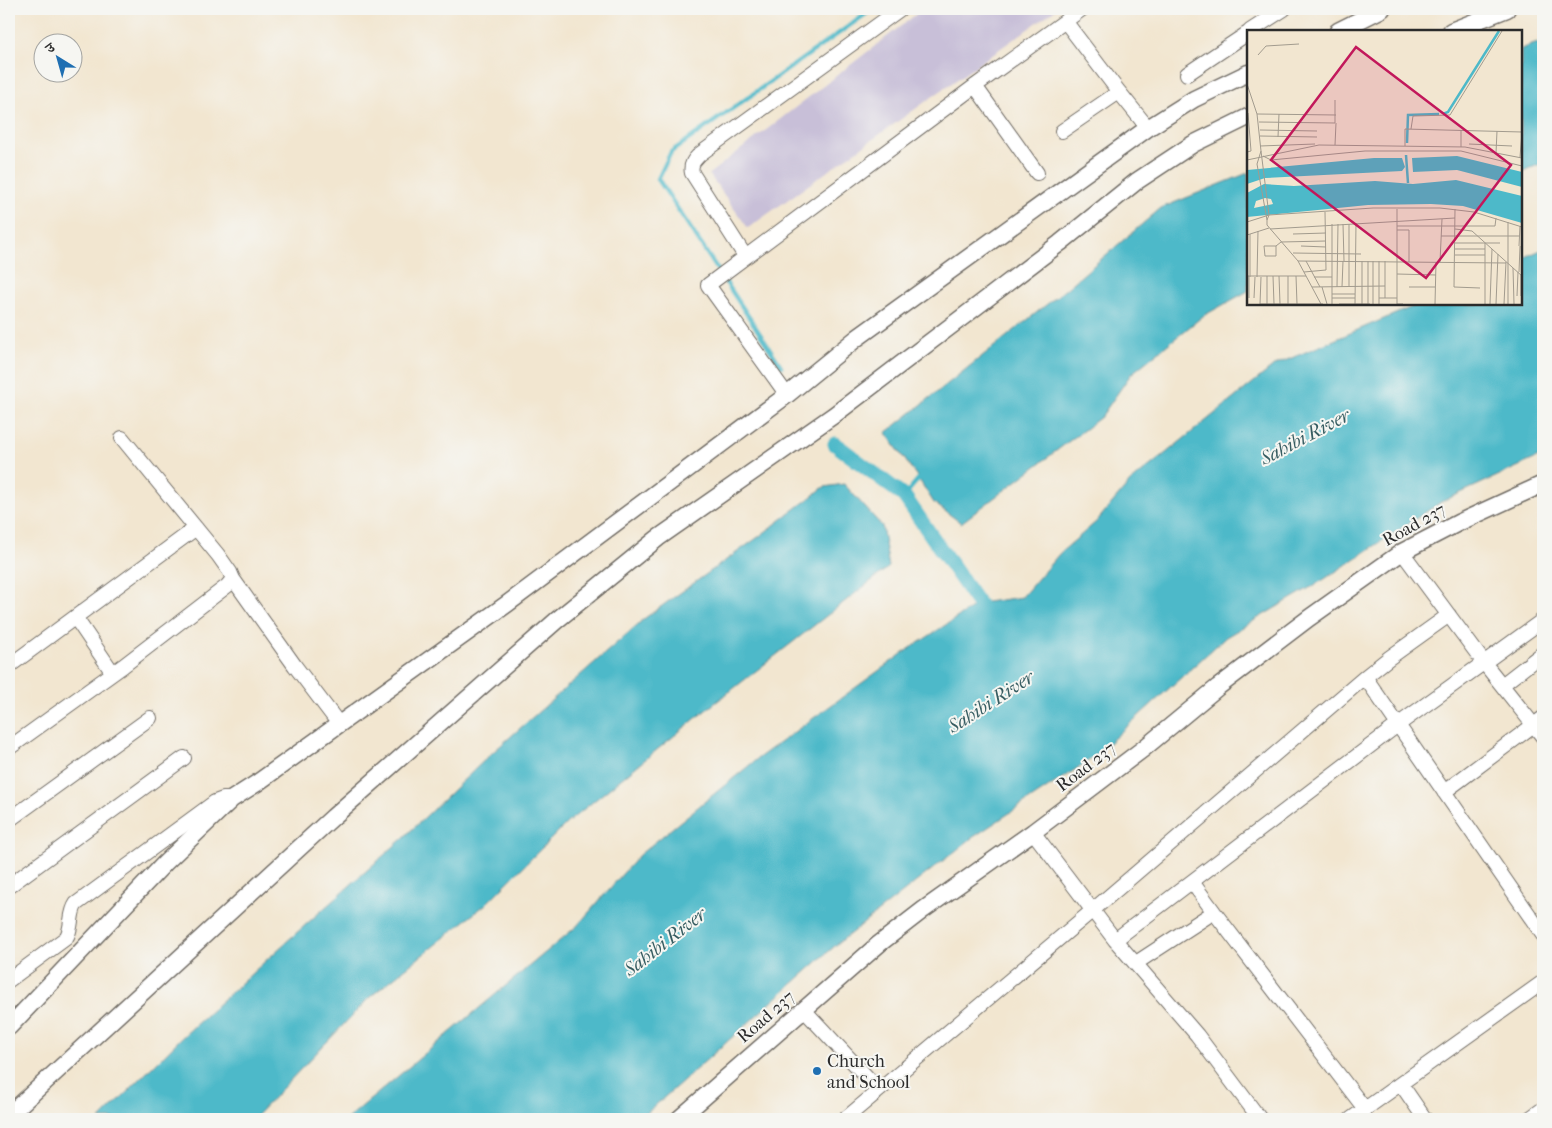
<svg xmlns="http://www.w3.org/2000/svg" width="1552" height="1128" viewBox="0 0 1552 1128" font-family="'IM FELL French Canon','Noto Serif Devanagari',serif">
<rect width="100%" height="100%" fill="#f6f6f2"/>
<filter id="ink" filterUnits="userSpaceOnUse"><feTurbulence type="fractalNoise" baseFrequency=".02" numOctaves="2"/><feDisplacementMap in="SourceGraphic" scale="10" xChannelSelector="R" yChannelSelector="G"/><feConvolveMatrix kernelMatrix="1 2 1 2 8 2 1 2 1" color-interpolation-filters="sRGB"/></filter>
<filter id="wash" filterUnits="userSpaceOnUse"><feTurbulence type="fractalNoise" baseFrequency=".0096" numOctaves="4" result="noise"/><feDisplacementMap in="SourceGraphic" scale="20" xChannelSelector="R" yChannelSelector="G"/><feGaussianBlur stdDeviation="1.12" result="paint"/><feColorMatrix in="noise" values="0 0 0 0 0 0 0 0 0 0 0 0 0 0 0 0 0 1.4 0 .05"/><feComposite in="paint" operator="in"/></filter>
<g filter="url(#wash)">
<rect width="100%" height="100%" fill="#f2e6d0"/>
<!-- industrial -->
<path fill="#c8bfd8" d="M923 9H1056L748 228 709 174Z"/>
<!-- water -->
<path fill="#4db9c9" stroke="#3c727a" d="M1543 41V163L1521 172V49Z
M1248 173V291L1203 316 1131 374 1101 417 961 523 934 503 918 478 886 433 1066 289 1161 208Z
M1543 249V455L1441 502 1323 580 1226 637 1091 759 972 838 836 945 640 1119H347L577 926 639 855 757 759 906 651 979 603 1022 597 1060 553 1096 522 1130 482 1275 365 1419 304H1521V259Z
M844 484 882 526 889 567 706 710 568 822 486 904 370 997 253 1119H100L178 1041 284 944 402 839 492 753 645 618 757 538 824 487Z"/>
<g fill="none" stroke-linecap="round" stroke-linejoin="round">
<!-- stream -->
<path stroke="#4db9c9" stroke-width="4.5" d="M781 366 658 179 671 152 873 9
M904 496 921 476"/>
<!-- canal -->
<path stroke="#4db9c9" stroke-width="15" d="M835 444 904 496 989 619"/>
</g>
</g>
<g filter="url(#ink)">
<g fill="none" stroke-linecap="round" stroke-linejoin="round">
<defs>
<path id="minor" d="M1065 21 1119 92 1148 128
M1250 31 1284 9
M1187 74 1248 33
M975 86 1037 173
M1062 131 1119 92
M745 256 692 173C690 164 694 160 700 154L900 9
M787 395 708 285 975 86 1082 9
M1402 552 1485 664 1543 737
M233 579 295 666 339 724
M75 617 113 673
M9 666 196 528
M1365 677 1543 935
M1502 685 1543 653
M9 748 123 666 227 586 233 579 230 572 218 555 122 438
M1444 792 1543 718
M9 820 150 718
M1033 832 1115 940 1197 1035 1260 1119
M1192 882 1214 912
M9 886 184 758
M1115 940 1399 724 1543 620
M1136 963 1214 912 1365 1109
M9 980 66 938C73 928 69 914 76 904L215 802 223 799H232
M804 1010 879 1090
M1401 1084 1425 1119
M845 1119 1093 910 1365 677 1389 658 1449 615
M1351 1119 1543 982
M1529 1119 1543 1109"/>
<path id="tertiary" d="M1338 31 1382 9
M1451 31 1507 9
M9 1027 165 863 232 799 257 783 507 604 787 395 857 338 1148 128 1194 99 1248 73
M9 1115 333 817 557 620 658 538 834 415 1060 243 1137 181 1193 144 1248 117
M679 1119 879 944 923 910 1033 832 1143 749 1218 687 1309 618 1402 552 1458 523 1543 484"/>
</defs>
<!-- minor casing -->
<use href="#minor" stroke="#716c65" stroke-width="16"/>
<!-- tertiary casing -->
<use href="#tertiary" stroke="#716c65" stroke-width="19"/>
<!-- minor -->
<use href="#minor" stroke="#fff" stroke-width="14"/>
<!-- tertiary -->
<use href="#tertiary" stroke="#fff" stroke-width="16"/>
</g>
</g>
<!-- markers -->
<circle fill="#1f6fb2" stroke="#f6f6f2" stroke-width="2" cx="817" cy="1071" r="5"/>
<g text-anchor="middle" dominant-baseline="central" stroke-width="4" stroke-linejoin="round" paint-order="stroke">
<!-- street labels -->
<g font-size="18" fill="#2b2b2b" stroke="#f6f6f2">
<text transform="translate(1414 525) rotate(-29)">Road 237</text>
<text transform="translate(1086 767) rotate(-37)">Road 237</text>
<text transform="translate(766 1017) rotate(-41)">Road 237</text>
</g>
<!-- poi labels -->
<g font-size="18" fill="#2b2b2b" stroke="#f6f6f2" text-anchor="start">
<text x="827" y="1061">Church<tspan x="827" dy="21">and School</tspan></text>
</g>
<!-- water labels -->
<g font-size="19" font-style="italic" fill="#375d62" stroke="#f6f6f2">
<text transform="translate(1305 437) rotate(-28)">Sahibi River</text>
<text transform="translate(991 702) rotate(-33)">Sahibi River</text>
<text transform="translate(665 942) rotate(-38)">Sahibi River</text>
</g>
</g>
<!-- overview -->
<g transform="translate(1247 30)">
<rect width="275" height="275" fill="#f2e6d0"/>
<path d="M210 126 275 142V157L210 140 166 142 165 128ZM127 128H155L158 137 155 141 18 148 0 154V140ZM209 150 275 166V193L216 176 184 174 121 175 0 187V163L17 154 47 156 128 151 166 154ZM18 168 24 169 26 174 7 178 9 171Z" fill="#4db9c9" fill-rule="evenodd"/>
<path fill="none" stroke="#4db9c9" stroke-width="2.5" d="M196 84 201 82 252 1M160 113 161 85 192 84M159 125 161 153"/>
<path fill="none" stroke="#a29b8e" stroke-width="1" d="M11 25 19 16 52 14M0 54 10 84 14 121M10 84 89 85M12 92 88 93V70M164 99 166 86 203 85 255 1M13 100 70 101M214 100V117M13 106 70 107M31 107 32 84M222 114 265 116M88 115 89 93M13 116 68 114M158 116V99L275 102M14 121 22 185 20 190 10 134ZM0 122 4 121 1 83M249 123 250 101M16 126 24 130 118 121H214L275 136M273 127 275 102M0 130 72 115 218 117 275 128M150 179V274H156M208 179 207 257 233 258M20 190V195L51 231 74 274M0 192 22 185 126 178H193L227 182 275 197M261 192V274M96 194 97 231M150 196H248L249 188M23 199 208 188M208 199 225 201 275 246M150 200H162V232M3 204V247M46 204 79 203M0 205 22 198M194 206H272M208 213H253M29 216V226H18L17 216H29L34 212 79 211M54 216 79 217M272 216 273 196M208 219H238M46 223 114 224M208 225H238M51 231 259 233M59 231 73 257M121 231V274M138 231V268M193 232 195 189M266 238 267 274M57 242 79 240 78 182M272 242 273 216M150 244 189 245M0 246H59M26 246 27 274M32 246 33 274M41 246V274M49 246 50 274M10 247 11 201M14 247 13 274H76M67 247H85M65 257 138 256M75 257 80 274M90 257 91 194M95 257 96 231M102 257V194M162 257H188M85 264H108M270 266 271 242M274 266V245M2 268V246M7 268 8 247M85 268H108M132 268H150M20 274V246M85 274V194M92 274H123M108 274 109 193M115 274V231M126 274V231M132 274V231M188 274 189 232M238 274V213M243 274 245 219M249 274 251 224M257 274 259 232"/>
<path fill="#c2185b" fill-opacity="0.15" stroke="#c2185b" stroke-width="2.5" d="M109 17 264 135 179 248 24 130Z"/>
<rect width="275" height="275" fill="none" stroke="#2b2b2b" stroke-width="2.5"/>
</g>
<!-- margin -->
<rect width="1552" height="1128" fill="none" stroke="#f6f6f2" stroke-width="30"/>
<!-- north arrow -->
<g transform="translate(58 58) rotate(323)"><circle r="24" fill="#f6f6f2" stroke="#a5a5a2"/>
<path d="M0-4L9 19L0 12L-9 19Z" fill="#1f6fb2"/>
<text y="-8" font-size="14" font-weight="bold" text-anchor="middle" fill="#2b2b2b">उ</text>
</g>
</svg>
